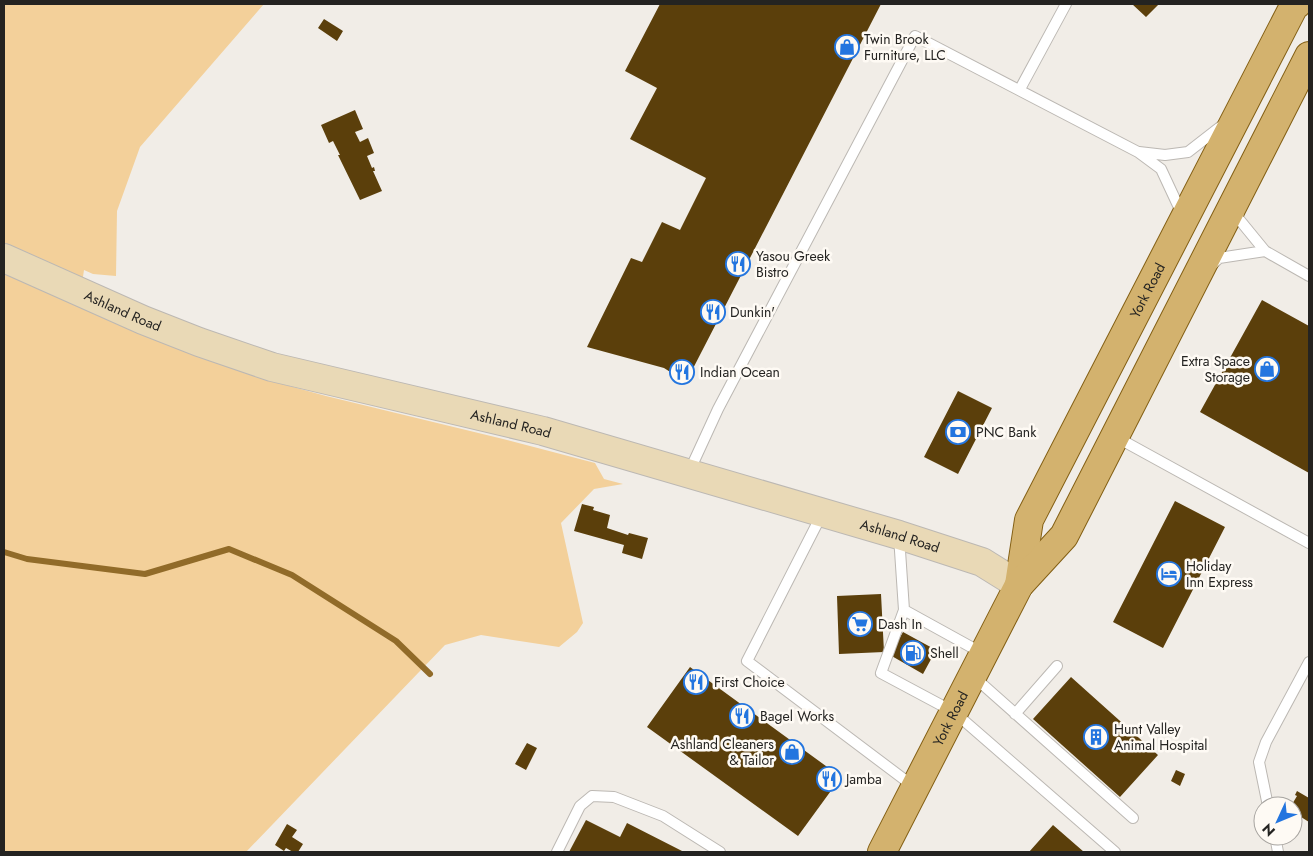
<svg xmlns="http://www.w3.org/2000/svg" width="1313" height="856" viewBox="0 0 1313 856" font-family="Jost,sans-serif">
<rect width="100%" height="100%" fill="#f1ede7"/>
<!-- green -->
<path fill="#f3d09a" d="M4 4H264L140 147 117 211 116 276 93 274 84 270 79 304 264 379 326 396 499 438 595 463 604 479 623 484 594 489 561 523 583 623 577 632 559 647 481 635 445 645 246 852H4Z"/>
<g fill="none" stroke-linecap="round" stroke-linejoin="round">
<!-- stream -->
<path stroke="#916b29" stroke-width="6" d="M4 552 27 559 145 574 229 549 292 575 396 641 430 674"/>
</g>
<!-- building -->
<path fill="#5b3f0b" d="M660 4H881L686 382 664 368 587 347 631 258 642 262 662 222 680 230 706 178 630 139 657 88 625 71Z
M1132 4H1159L1146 17Z
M324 19 343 31 337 41 318 28Z
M355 110 363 129 355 132 360 142 368 138 374 153 367 156 372 168 374 167 375 171H373L382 191 360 200 338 155H340L333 141 329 143 321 125Z
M1262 300 1309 326V473L1200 412Z
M958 391 992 408 958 474 924 457Z
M1175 501 1225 527 1163 648 1113 622Z
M582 504 594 507 593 510 610 515 607 528 628 535 629 533 648 538 642 559 622 553 624 545 574 531Z
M881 594 884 652 839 654 837 596Z
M903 632 936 650 923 674 890 655Z
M690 667 841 777 798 836 647 727Z
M1071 677 1158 755 1120 797 1033 719Z
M527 743 537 748 526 770 515 764Z
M1176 770 1185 774 1180 786 1171 781Z
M1297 791 1309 798V822L1293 812V806H1291L1297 796 1295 795Z
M586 820 620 837 627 823 684 852H569Z
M287 824 297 830 292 837 303 844 298 852H293L286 848 284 851 275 845Z
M1053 825 1084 852H1029Z"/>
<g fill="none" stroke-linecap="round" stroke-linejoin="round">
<defs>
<path id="lane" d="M1020 89 1066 4
M1139 152 1165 155 1188 152 1224 124
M1239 209 1238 218 1265 251 1309 276
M1212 265 1219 258 1265 251
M1116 437 1309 543
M689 472 718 409 915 36 1138 152 1161 169 1182 214
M822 514 747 661 913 786
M899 536 904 610 982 653
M904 610 881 673 954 712 1115 852
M973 676 1133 818
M1015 714 1057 666
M1268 806 1259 762 1266 742 1309 662
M1275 836 1278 852
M557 852 580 806 592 796 614 797 663 816 720 852"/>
<g id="secondary">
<path id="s1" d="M4 258 143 320 199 342 272 367 543 431 899 535 982 562 1019 585"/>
</g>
<g id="primary">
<path id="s2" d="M1019 585 1029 520 1294 6 1297 4"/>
<path id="s3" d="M882 852 1019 585 1064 536 1309 56"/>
</g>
</defs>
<!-- lane casing -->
<use href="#lane" stroke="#bcb8b3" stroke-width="12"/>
<!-- secondary casing -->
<use href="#secondary" stroke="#bcb8b3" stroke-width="30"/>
<!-- primary casing -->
<use href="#primary" stroke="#835f14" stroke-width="30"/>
<!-- lane -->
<use href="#lane" stroke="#fff" stroke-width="10"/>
<!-- secondary -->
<use href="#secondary" stroke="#e9d9b6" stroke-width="28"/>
<!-- primary -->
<use href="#primary" stroke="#d3b26e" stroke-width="28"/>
</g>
<!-- icons -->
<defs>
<symbol id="shop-ring" viewBox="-11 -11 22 22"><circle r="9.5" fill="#fefaf4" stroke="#2375df" stroke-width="1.5"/><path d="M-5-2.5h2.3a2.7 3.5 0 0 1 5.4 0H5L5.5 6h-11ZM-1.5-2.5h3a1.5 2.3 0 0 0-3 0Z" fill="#2375df"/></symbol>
<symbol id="restaurant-ring" viewBox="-11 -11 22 22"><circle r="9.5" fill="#fefaf4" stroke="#2375df" stroke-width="1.5"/><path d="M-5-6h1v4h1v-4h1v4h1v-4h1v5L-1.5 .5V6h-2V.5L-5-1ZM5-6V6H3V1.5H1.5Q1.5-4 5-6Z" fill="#2375df"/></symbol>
<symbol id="bank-ring" viewBox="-11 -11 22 22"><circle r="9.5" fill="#fefaf4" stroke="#2375df" stroke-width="1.5"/><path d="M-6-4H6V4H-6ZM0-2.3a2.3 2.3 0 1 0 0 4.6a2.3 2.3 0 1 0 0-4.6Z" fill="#2375df"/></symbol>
<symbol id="hotel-ring" viewBox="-11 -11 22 22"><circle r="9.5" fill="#fefaf4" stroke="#2375df" stroke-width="1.5"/><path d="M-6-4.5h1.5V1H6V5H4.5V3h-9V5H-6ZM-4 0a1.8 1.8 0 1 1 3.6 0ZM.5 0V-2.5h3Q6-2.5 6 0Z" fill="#2375df"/></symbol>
<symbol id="supermarket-ring" viewBox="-11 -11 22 22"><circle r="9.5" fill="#fefaf4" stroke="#2375df" stroke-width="1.5"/><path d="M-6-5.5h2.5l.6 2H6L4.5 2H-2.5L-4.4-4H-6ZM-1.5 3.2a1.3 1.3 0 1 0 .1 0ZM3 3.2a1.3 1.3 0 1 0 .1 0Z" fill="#2375df"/></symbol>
<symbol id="fuel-ring" viewBox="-11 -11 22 22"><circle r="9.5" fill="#fefaf4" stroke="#2375df" stroke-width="1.5"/><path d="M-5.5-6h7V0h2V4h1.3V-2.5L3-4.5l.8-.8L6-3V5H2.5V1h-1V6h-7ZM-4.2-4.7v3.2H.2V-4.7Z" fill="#2375df"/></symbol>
<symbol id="building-ring" viewBox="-11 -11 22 22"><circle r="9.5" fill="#fefaf4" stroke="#2375df" stroke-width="1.5"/><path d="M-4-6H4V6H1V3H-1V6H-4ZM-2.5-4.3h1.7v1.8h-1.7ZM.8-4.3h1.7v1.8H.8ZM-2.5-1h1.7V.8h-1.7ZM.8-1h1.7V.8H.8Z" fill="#2375df"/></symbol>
</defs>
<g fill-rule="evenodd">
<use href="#shop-ring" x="833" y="33" width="28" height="28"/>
<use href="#restaurant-ring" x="724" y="250" width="28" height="28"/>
<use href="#restaurant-ring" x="699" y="298" width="28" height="28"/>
<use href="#shop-ring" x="1253" y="355" width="28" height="28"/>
<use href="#restaurant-ring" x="668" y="358" width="28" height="28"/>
<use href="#bank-ring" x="944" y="418" width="28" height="28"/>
<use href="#hotel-ring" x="1155" y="560" width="28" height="28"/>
<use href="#supermarket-ring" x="846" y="610" width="28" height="28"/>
<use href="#fuel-ring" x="899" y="639" width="28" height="28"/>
<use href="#restaurant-ring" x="682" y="668" width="28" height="28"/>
<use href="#restaurant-ring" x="728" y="702" width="28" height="28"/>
<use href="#building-ring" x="1082" y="723" width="28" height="28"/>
<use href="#shop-ring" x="778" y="738" width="28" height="28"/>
<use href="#restaurant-ring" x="815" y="765" width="28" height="28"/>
</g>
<g text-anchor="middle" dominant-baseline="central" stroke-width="5" stroke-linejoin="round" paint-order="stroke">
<!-- poi labels -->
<g font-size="14" fill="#242321" stroke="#fefaf4" text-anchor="start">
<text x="864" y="39">Twin Brook<tspan x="864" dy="16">Furniture, LLC</tspan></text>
<text x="756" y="256">Yasou Greek<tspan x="756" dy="16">Bistro</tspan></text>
<text x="730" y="312">Dunkin'</text>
<text x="1250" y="361" text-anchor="end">Extra Space<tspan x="1250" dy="16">Storage</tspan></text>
<text x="700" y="372">Indian Ocean</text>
<text x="976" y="432">PNC Bank</text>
<text x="1186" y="566">Holiday<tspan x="1186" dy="16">Inn Express</tspan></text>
<text x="878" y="624">Dash In</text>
<text x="930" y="653">Shell</text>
<text x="714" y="682">First Choice</text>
<text x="760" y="716">Bagel Works</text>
<text x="1114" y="729">Hunt Valley<tspan x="1114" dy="16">Animal Hospital</tspan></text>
<text x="774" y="744" text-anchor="end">Ashland Cleaners<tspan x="774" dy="16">&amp; Tailor</tspan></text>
<text x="846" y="779">Jamba</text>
</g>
<!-- street labels -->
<g font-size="14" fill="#242321" stroke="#fefaf4">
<text stroke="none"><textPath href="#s2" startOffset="324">York Road</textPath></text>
<text stroke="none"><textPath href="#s1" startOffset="130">Ashland Road</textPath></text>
<text stroke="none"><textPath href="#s1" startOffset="535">Ashland Road</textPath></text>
<text stroke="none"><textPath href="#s1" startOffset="940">Ashland Road</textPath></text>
<text stroke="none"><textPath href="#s3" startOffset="150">York Road</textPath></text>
</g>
</g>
<!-- border -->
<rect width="1313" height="856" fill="none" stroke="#242321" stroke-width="10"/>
<!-- north arrow -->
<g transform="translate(1278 821) rotate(226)"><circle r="24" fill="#fefaf4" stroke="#a7a4a0"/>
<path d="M0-4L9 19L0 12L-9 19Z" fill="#2375df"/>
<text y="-8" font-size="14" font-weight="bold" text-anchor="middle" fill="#242321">N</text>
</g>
</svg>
